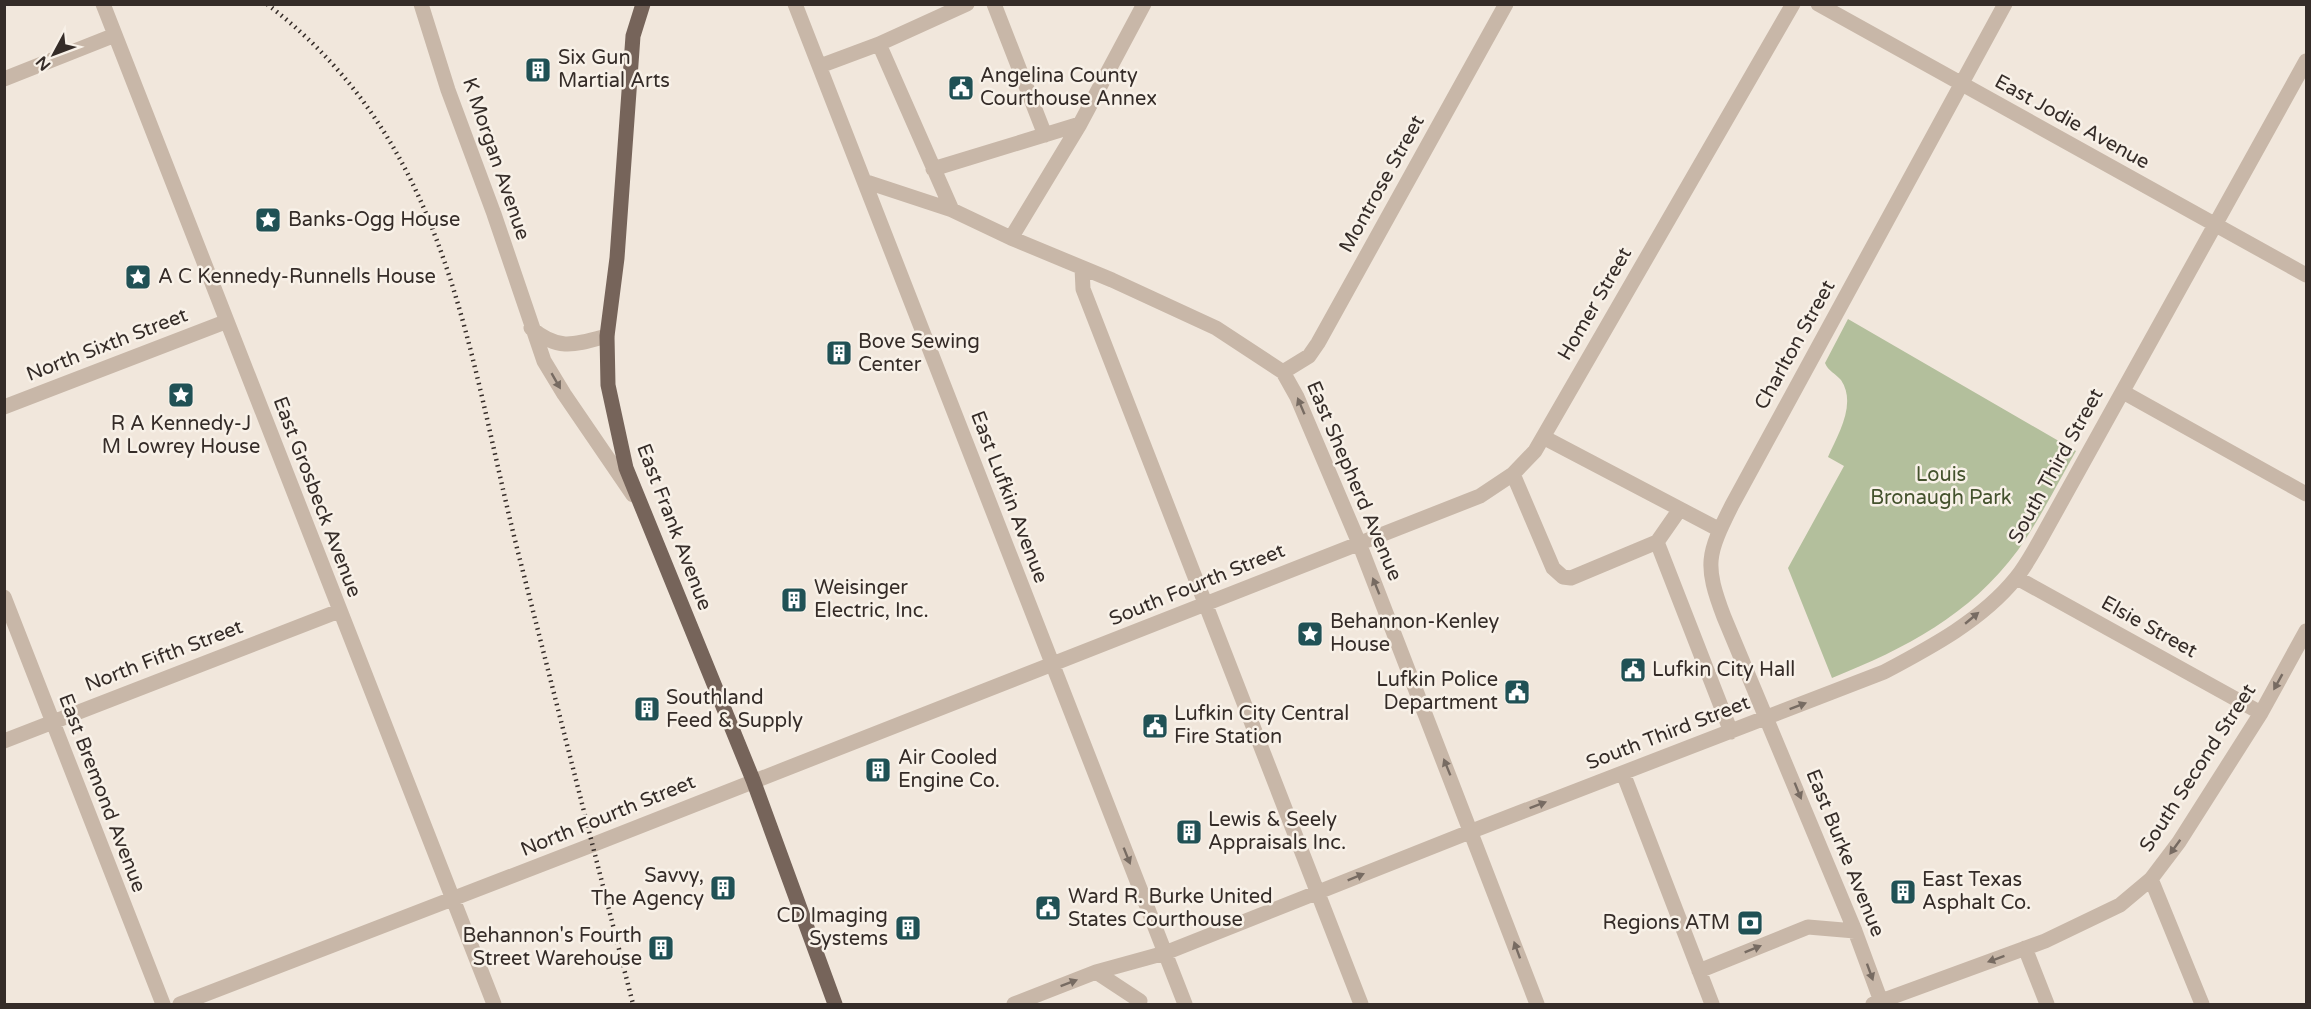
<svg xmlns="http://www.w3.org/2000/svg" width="2311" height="1009" viewBox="0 0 2311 1009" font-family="'Varela Round',sans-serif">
<rect width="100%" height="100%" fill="#f1e7dc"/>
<!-- green -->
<path fill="#b3bf9c" d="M1848 319 2076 451C2057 484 2040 519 2018 550 1969 616 1906 648 1832 678L1788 568 1844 466 1828 457C1838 434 1857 404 1841 380 1836 374 1828 371 1825 363Z"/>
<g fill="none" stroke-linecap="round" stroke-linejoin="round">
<!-- minor -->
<path stroke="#c8b7a8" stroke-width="15" d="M103 4 494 1004
M421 4 448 90 494 214 544 361 564 394 633 495
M795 4 1185 1004
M994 4 1045 135
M1818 4 2306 275
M879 44 967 4
M820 66 879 44 952 210
M4 79 115 35
M933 169 1080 124
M864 181 952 210 1011 238 1112 280 1216 328 1283 372 1297 397 1359 543 1537 1004
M1011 238 1080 124 1144 4
M1082 268 1083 289 1361 1004
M531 328C558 351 574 345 607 336
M1283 372 1309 356 1318 343 1506 4
M2123 392 2306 494
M4 407 225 322
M1543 437 1720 530
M1513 474 1553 568 1563 577 1571 578 1657 542 1680 509
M1657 542 1731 732
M2017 578 2261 713
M4 597 163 1004
M4 741 339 611
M1623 773 1712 1004
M2151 879 2202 1004
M2025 948 2047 1004
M1699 971 1808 927 1855 931
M1096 972 1140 1001
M180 1004 592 845 1480 496 1513 474 1535 451 1793 4
M1014 1004 1096 972 1165 953 1472 831 1884 672C1931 647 1982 620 2016 578 2025 567 2032 554 2039 542L2306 61
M1873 1004 2045 941 2120 905 2151 879 2179 842 2261 713 2306 631
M1882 1004 1855 931 1724 617C1704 564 1707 555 1732 505L2005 4"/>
<!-- major -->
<path stroke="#76645a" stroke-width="15" d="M643 4 633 36 617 258 607 336 608 385 626 468 753 780 835 1004"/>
<!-- rail -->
<path stroke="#352c28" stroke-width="4.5" stroke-dasharray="1.5 4.5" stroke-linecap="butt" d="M267 4C451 145 466 348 519 556 557 705 595 855 633 1004"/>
</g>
<!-- one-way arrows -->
<defs><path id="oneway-solid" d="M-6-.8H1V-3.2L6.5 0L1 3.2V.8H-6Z" transform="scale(1.5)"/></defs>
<g fill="#776b62">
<use href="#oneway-solid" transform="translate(556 381) rotate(60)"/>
<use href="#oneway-solid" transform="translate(1301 406) rotate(-113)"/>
<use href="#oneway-solid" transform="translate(1376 586) rotate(-112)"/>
<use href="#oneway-solid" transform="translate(1972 618) rotate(-40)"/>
<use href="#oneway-solid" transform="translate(2278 682) rotate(119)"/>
<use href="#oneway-solid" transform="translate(1798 706) rotate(-21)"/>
<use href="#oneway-solid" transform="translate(1447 767) rotate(-112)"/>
<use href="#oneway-solid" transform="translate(1798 791) rotate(68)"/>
<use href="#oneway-solid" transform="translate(1538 805) rotate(-21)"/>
<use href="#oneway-solid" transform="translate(2175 847) rotate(126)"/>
<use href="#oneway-solid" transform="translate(1127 856) rotate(68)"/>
<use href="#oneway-solid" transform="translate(1356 877) rotate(-22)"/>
<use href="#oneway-solid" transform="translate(1753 949) rotate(-22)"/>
<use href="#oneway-solid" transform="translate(1517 950) rotate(-110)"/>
<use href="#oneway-solid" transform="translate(1996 959) rotate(160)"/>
<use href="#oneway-solid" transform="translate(1870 972) rotate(70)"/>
<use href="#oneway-solid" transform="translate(1069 983) rotate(-21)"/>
</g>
<!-- icons -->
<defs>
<symbol id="building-square" viewBox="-11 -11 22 22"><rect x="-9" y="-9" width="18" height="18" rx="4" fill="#205155" stroke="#f8f1e8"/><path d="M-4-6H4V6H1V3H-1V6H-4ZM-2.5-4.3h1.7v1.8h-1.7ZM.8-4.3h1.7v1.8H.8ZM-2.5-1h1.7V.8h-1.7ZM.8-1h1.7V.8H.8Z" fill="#fff"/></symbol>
<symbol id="civic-square" viewBox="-11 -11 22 22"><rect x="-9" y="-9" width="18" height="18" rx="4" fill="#205155" stroke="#f8f1e8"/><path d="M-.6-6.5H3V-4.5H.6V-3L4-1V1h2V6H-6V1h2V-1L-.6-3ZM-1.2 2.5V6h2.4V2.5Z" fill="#fff"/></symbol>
<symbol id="sight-square" viewBox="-11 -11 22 22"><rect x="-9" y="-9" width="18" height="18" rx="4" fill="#205155" stroke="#f8f1e8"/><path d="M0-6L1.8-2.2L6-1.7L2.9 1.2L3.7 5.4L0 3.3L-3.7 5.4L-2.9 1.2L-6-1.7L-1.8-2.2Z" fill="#fff"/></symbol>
<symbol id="bank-square" viewBox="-11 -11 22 22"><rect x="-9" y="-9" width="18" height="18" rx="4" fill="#205155" stroke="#f8f1e8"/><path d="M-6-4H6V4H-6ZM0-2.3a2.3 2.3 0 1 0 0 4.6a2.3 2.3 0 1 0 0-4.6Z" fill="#fff"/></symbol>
</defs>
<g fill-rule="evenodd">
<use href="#building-square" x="523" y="55" width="30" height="30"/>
<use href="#civic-square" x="946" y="73" width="30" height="30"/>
<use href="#sight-square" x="253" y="205" width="30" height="30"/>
<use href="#sight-square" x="123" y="262" width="30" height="30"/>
<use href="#building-square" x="824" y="338" width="30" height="30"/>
<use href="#sight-square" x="166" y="380" width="30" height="30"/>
<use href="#building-square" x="779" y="585" width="30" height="30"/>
<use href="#sight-square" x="1295" y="619" width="30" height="30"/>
<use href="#civic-square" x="1618" y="655" width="30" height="30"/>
<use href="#civic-square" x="1502" y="677" width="30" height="30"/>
<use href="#building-square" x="632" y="694" width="30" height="30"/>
<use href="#civic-square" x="1140" y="711" width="30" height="30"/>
<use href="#building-square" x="863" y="755" width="30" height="30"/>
<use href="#building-square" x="1174" y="817" width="30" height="30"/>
<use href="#building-square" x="708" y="873" width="30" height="30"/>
<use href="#building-square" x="1888" y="877" width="30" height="30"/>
<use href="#civic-square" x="1033" y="893" width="30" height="30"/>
<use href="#bank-square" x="1735" y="908" width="30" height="30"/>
<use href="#building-square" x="893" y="913" width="30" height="30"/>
<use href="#building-square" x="646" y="933" width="30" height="30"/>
</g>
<g text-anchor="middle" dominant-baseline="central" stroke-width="5" stroke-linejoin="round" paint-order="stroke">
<!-- poi labels -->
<g font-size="20" fill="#352c28" stroke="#f8f1e8" text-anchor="start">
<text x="558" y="58">Six Gun<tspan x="558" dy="23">Martial Arts</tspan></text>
<text x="980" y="76">Angelina County<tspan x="980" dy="23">Courthouse Annex</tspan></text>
<text x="288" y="220">Banks-Ogg House</text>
<text x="158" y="277">A C Kennedy-Runnells House</text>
<text x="858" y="342">Bove Sewing<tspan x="858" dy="23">Center</tspan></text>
<text x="181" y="424" text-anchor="middle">R A Kennedy-J<tspan x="181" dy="23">M Lowrey House</tspan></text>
<text x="814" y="588">Weisinger<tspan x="814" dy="23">Electric, Inc.</tspan></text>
<text x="1330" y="622">Behannon-Kenley<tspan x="1330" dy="23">House</tspan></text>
<text x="1652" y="670">Lufkin City Hall</text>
<text x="1498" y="680" text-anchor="end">Lufkin Police<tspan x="1498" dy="23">Department</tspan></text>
<text x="666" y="698">Southland<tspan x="666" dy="23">Feed &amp; Supply</tspan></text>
<text x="1174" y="714">Lufkin City Central<tspan x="1174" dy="23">Fire Station</tspan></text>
<text x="898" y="758">Air Cooled<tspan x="898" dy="23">Engine Co.</tspan></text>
<text x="1208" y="820">Lewis &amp; Seely<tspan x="1208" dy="23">Appraisals Inc.</tspan></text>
<text x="704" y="876" text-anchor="end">Savvy,<tspan x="704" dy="23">The Agency</tspan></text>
<text x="1922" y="880">East Texas<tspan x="1922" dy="23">Asphalt Co.</tspan></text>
<text x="1068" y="897">Ward R. Burke United<tspan x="1068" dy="23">States Courthouse</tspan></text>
<text x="888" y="916" text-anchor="end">CD Imaging<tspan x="888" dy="23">Systems</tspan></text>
<text x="1730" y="923" text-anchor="end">Regions ATM</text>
<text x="642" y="936" text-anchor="end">Behannon's Fourth<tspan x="642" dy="23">Street Warehouse</tspan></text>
</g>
<!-- street labels -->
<g font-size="20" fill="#352c28" stroke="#f8f1e8">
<text transform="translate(2072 122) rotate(29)">East Jodie Avenue</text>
<text transform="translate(496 159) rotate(71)">K Morgan Avenue</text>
<text transform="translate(1382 184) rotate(-61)">Montrose Street</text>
<text transform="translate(1595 304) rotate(-60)">Homer Street</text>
<text transform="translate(107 345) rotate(-21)">North Sixth Street</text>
<text transform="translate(1795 345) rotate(-61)">Charlton Street</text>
<text transform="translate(2056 466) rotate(-61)">South Third Street</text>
<text transform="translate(1354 481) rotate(67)">East Shepherd Avenue</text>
<text transform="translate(317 497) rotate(69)">East Grosbeck Avenue</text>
<text transform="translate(1009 497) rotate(69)">East Lufkin Avenue</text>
<text transform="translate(674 527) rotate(69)">East Frank Avenue</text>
<text transform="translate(1197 585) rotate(-22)">South Fourth Street</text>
<text transform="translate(2149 627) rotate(29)">Elsie Street</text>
<text transform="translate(164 656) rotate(-21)">North Fifth Street</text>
<text transform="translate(1668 733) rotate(-21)">South Third Street</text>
<text transform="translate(2198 768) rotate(-57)">South Second Street</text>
<text transform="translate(102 793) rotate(69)">East Bremond Avenue</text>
<text transform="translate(608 816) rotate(-22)">North Fourth Street</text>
<text transform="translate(1845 853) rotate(68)">East Burke Avenue</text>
</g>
<!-- park labels -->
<g font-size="20" fill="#44522d" stroke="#f8f1e8">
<text x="1941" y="475">Louis<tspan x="1941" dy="23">Bronaugh Park</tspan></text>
</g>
</g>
<!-- border -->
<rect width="2311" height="1009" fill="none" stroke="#352c28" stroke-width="12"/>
<!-- north arrow -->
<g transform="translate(54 54) rotate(229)" stroke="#f8f1e8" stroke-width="4.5" paint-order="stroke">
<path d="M0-4.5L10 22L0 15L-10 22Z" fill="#352c28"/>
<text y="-9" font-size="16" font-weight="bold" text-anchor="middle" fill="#352c28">N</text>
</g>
</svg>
